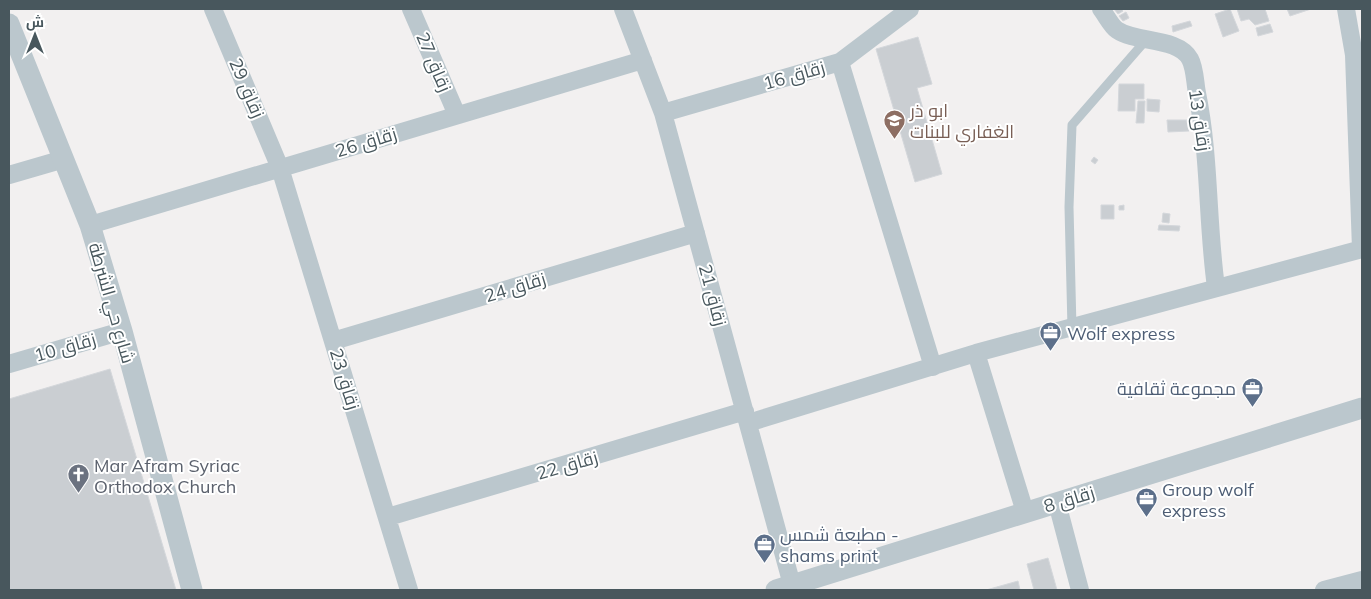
<svg xmlns="http://www.w3.org/2000/svg" width="1371" height="599" viewBox="0 0 1371 599" font-family="Mulish,Cairo,sans-serif">
<rect width="100%" height="100%" fill="#f2f0f0"/>
<!-- building -->
<path fill="#caced2" stroke="#d4d7db" d="M1114 9H1121L1123 11 1118 14Z
M1230 9 1239 31 1223 37 1215 14Z
M1237 9H1265L1269 21 1255 25 1249 19 1241 21Z
M1287 9H1311L1290 16Z
M1126 12 1129 18 1123 21 1119 16Z
M1190 21 1192 26 1173 32 1172 26Z
M1270 24 1273 32 1258 36 1256 28Z
M918 37 932 84 917 88 942 174 915 182 876 49Z
M1119 84H1144V99H1135V111H1118Z
M1147 99 1160 100 1159 112 1147 111Z
M1138 101H1145L1144 123H1136Z
M1167 120H1188L1189 131 1168 132Z
M1094 157 1098 160 1095 164 1091 161Z
M1101 205H1114V219H1101Z
M1124 205V210H1119V206Z
M1163 213 1170 214 1169 223 1162 222Z
M1159 225 1180 226 1179 231 1158 230Z
M110 369 176 590H9V399Z
M1048 558 1057 590H1034L1027 564Z
M1018 581 1020 590H986Z"/>
<g fill="none" stroke-linecap="round" stroke-linejoin="round">
<!-- service -->
<path stroke="#bbc7cd" stroke-width="9" d="M1072 328 1069 207 1072 125 1146 40"/>
<!-- minor -->
<path stroke="#bbc7cd" stroke-width="18" d="M213 9 280 168 409 590
M411 9 457 115
M623 9 663 113 792 585
M1101 9C1106 15 1111 26 1117 30 1136 43 1178 37 1190 59 1195 68 1195 83 1197 93 1210 157 1207 223 1216 287
M1346 9 1354 55 1361 249
M840 62 933 367
M663 113 840 62 910 9
M9 175 64 159
M90 225 643 60
M333 341 696 233
M976 353 1025 512
M9 364 122 331
M748 423 976 353 1362 249
M1057 503 1080 590
M388 517 745 411
M1324 590 1362 580"/>
<!-- tertiary -->
<path stroke="#bbc7cd" stroke-width="21" d="M9 24 90 225 122 331 192 590
M776 590 1362 408"/>
</g>
<!-- icons -->
<defs>
<symbol id="school-pin" viewBox="-11 -11 22 30"><path d="M0 17L-7.5 6A9.5 9.5 0 1 1 7.5 6Z" fill="#8d6e63" stroke="#fff"/><path d="M0-5L7-2L0 1L-7-2ZM-4 1L0 2.5L4 1V4Q0 6-4 4Z" fill="#fff"/></symbol>
<symbol id="office-pin" viewBox="-11 -11 22 30"><path d="M0 17L-7.5 6A9.5 9.5 0 1 1 7.5 6Z" fill="#5c6f8a" stroke="#fff"/><path d="M-6-3h4V-5.5h4V-3h4V5H-6ZM-1-4.5V-3h2v-1.5ZM-6 0V1H6V0Z" fill="#fff"/></symbol>
<symbol id="church-pin" viewBox="-11 -11 22 30"><path d="M0 17L-7.5 6A9.5 9.5 0 1 1 7.5 6Z" fill="#6b7280" stroke="#fff"/><path d="M-1.2-6h2.4v3.5h3.3v2.4h-3.3V6h-2.4V-.1h-3.3v-2.4h3.3Z" fill="#fff"/></symbol>
</defs>
<g fill-rule="evenodd">
<use href="#school-pin" x="882" y="108" width="25" height="34"/>
<use href="#office-pin" x="1038" y="320" width="25" height="34"/>
<use href="#office-pin" x="1240" y="376" width="25" height="34"/>
<use href="#church-pin" x="66" y="462" width="25" height="34"/>
<use href="#office-pin" x="1134" y="486" width="25" height="34"/>
<use href="#office-pin" x="752" y="532" width="25" height="34"/>
</g>
<g text-anchor="middle" dominant-baseline="central" stroke-width="4" stroke-linejoin="round" paint-order="stroke">
<!-- street labels -->
<g font-size="18" fill="#48575d" stroke="#fff">
<text transform="translate(434 62) rotate(67)">زقاق 27</text>
<text transform="translate(794 75) rotate(-16)">زقاق 16</text>
<text transform="translate(247 88) rotate(67)">زقاق 29</text>
<text transform="translate(1200 120) rotate(81)">زقاق 13</text>
<text transform="translate(366 142) rotate(-17)">زقاق 26</text>
<text transform="translate(515 287) rotate(-17)">زقاق 24</text>
<text transform="translate(713 295) rotate(75)">زقاق 21</text>
<text transform="translate(112 303) rotate(74)">شارع حي الشرطة</text>
<text transform="translate(65 347) rotate(-16)">زقاق 10</text>
<text transform="translate(345 379) rotate(73)">زقاق 23</text>
<text transform="translate(567 465) rotate(-16)">زقاق 22</text>
<text transform="translate(1069 499) rotate(-17)">زقاق 8</text>
</g>
<!-- education labels -->
<g font-size="18" fill="#785e54" stroke="#fff" text-anchor="start">
<text x="910" y="110">ابو ذر<tspan x="910" dy="21">الغفاري للبنات</tspan></text>
</g>
<!-- service labels -->
<g font-size="18" fill="#4e5e75" stroke="#fff" text-anchor="start">
<text x="1067" y="333">Wolf express</text>
<text x="1236" y="388" text-anchor="end">مجموعة ثقافية</text>
<text x="1162" y="489">Group wolf<tspan x="1162" dy="21">express</tspan></text>
<text x="780" y="534">مطبعة شمس -<tspan x="780" dy="21">shams print</tspan></text>
</g>
<!-- worship labels -->
<g font-size="18" fill="#5b616d" stroke="#fff" text-anchor="start">
<text x="94" y="465">Mar Afram Syriac<tspan x="94" dy="21">Orthodox Church</tspan></text>
</g>
</g>
<!-- border -->
<rect width="1371" height="599" fill="none" stroke="#48575d" stroke-width="20"/>
<!-- north arrow -->
<g transform="translate(35 35)" stroke="#ffffff" stroke-width="4" paint-order="stroke">
<path d="M0-4L9 19L0 12L-9 19Z" fill="#48575d"/>
<text y="-8" font-size="14" font-weight="bold" text-anchor="middle" fill="#48575d">ش</text>
</g>
</svg>
